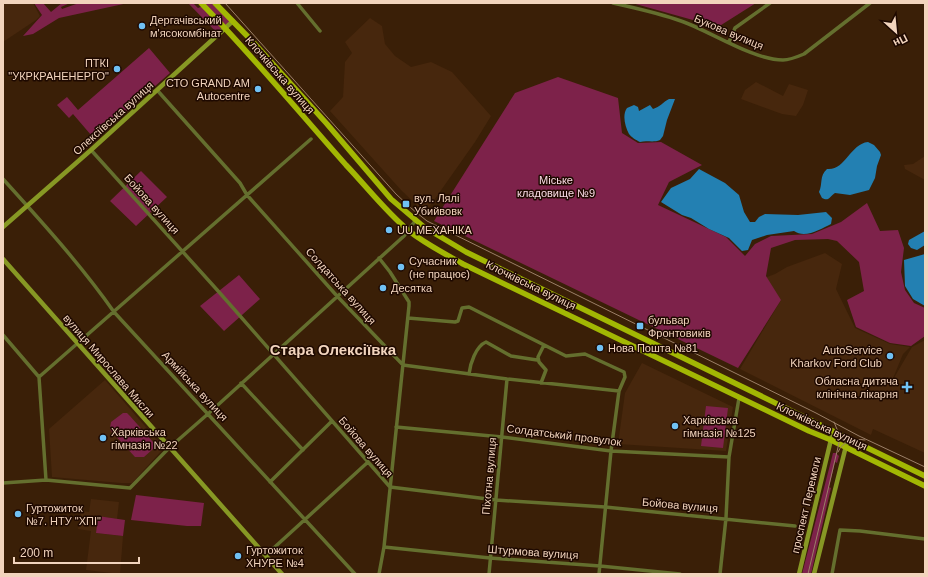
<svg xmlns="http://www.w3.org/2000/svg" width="928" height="577" viewBox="0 0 928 577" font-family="Arial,sans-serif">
<rect width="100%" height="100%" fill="#3a1f07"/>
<!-- built -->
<path fill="#47270d" d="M3 3H33L40 16 36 20 3 42Z
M370 18 382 26 385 44 395 56 411 67 431 62 452 72 491 116 475 142 425 213 401 190 330 111 343 97 345 62 352 53 345 42Z
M756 82 783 96 789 84 808 90 803 105 796 116 782 114 741 99 745 90Z
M925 156V180L905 169 904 165 913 164Z
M825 253 842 264 836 289 855 328 890 344 910 347 903 354 891 383 912 347 925 340V453L873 429 871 435 740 369 781 300 765 284 767 277 775 274 787 267Z
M642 363 733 407 726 451 618 444 625 393Z
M105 380 164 448 132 483H121L52 477 49 429Z
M91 499 119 502 117 519 98 516 96 533 123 536 120 574 86 570 91 531 78 529 81 511 89 512Z"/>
<!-- green -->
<path fill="#7d224a" d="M34 3H43L51 12 62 3H70L61 7 62 9 79 3H128L59 18 33 34 23 36 42 15Z
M188 3H193L198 8 203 6 201 3H215L233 21 219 35Z
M632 3H756L718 27Z
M149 48 170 73 98 136 94 132 91 135 73 114 69 118 57 105 67 97 78 110Z
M558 77 618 98 622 133 638 143 661 142 702 165 669 182 658 205 726 237 745 256 755 244 771 236 812 234 841 222 867 203 880 231 898 230 904 248 901 272 905 290 914 303 925 308V336L911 346 890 343 856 327 847 300 864 291 859 262 837 241 828 239 795 240 771 248 766 276 781 300 738 368 434 221 515 93Z
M141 171 167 197 136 226 110 201Z
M239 275 260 299 224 331 200 306Z
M706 406 728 408 723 448 701 446Z
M123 413H127L130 416 153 442V449L144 457H135L111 431 110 428 111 422Z
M833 453H836L839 456 837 463 835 462 829 487 831 488 811 574H802Z
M136 495 204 503 201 526H187L131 520Z
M98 516 125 520 123 536 96 533Z"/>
<!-- water -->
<path fill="#2380b2" d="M669 99H675L667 120 663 136 660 140C653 143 647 140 640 142 636 140 631 137 629 134 625 126 622 115 627 108L634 105 638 107 639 111 650 105 653 109C660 107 663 102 669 99Z
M868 142 874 145 880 152 881 155 877 166 875 178 869 190 850 195 835 193C830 196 829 202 822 198L819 192C823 184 819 176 827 169 845 171 850 144 868 142Z
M699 169 725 183 739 195 744 212 750 222H755L759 217 765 214 798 215 826 212 832 218 831 224C821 229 805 239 794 231L767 235 752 240 748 250 742 251 729 238 709 229 691 218 682 215 661 202 671 188 690 179Z
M925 231V245L917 250 911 248 908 244 909 240Z
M925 254V306L913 299 905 286 904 260Z"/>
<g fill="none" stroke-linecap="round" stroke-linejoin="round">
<!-- street -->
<path stroke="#646f2e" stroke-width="3.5" d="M297 3 320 31
M613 3C635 8 659 13 681 21 710 31 753 60 783 60 790 60 797 57 804 54L870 3
M729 42 735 28 770 3
M157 90 240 183 247 195 337 296 403 365 507 379 619 391
M91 150 219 292 390 487 496 500 605 507 795 526
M3 179C42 222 81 265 114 312L355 574
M379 258 390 272 409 302V306L384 547 379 574
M408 318 455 322 458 321 462 308 469 307 566 356 585 354 624 372 625 377 619 391 611 451 599 574
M3 335 39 377
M469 374C470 364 476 346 486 342L511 356 537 360
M241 383 303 450
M541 383 546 370 539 362 538 357 544 345
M396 427 502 437 611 451 729 457
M46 480 39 377 311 139
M270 482 332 421
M3 483 46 480 130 488 169 448 209 413 404 236 415 221
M384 547 490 558 600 566 680 574
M266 555 368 462
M489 574 507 379
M720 574 726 518 729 457 739 398
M832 574 840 530 860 531 925 539"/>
<!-- secondary -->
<path stroke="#879824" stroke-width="4.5" d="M3 227 91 150 233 21
M3 259 282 574
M799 574 833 431
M814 574 848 438"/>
<!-- primary -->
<path stroke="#a2b703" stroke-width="5.5" d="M201 3C252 55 298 111 346 165 367 187 386 212 409 231 426 244 445 254 463 264L809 431 831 440 925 486
M215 3 254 43 327 124 391 199 424 227 466 252 925 476"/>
<!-- tram -->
<path stroke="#9b7f67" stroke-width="1" d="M225 3 396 194 411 208 427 221 816 413 859 436 925 467
M838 452C843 441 853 438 865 440
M808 574 839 443V434L834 422"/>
</g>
<!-- markers -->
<g fill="#70c1f4" stroke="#1e0900" stroke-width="1.5">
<circle cx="142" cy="26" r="4"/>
<circle cx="117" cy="69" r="4"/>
<circle cx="258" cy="89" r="4"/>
<rect x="402" y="200" width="8" height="8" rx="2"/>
<circle cx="389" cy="230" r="4"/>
<circle cx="401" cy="267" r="4"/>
<circle cx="383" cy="288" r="4"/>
<rect x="636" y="322" width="8" height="8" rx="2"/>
<circle cx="600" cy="348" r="4"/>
<circle cx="890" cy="356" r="4"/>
<path d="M905 381h4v4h4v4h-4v4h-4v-4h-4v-4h4z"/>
<circle cx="675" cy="426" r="4"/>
<circle cx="103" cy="438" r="4"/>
<circle cx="18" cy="514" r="4"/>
<circle cx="238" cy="556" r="4"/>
</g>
<g text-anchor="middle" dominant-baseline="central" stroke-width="3" stroke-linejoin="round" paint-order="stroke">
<!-- poi labels -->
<g font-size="11" fill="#f2d4bd" stroke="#1e0900" text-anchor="start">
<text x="150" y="20">Дергачівський<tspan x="150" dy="13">м'ясокомбінат</tspan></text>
<text x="109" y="63" text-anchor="end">ПТКІ<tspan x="109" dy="13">"УКРКРАНЕНЕРГО"</tspan></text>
<text x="250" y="83" text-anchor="end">СТО GRAND AM<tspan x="250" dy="13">Autocentre</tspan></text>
<text x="414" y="198">вул. Лялі<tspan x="414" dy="13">Убийвовк</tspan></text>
<text x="397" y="230">UU МЕХАНІКА</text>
<text x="409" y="261">Сучасник<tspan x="409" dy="13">(не працює)</tspan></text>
<text x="391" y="288">Десятка</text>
<text x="648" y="320">бульвар<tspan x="648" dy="13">Фронтовиків</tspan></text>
<text x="608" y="348">Нова Пошта №81</text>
<text x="882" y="350" text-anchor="end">AutoService<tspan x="882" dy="13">Kharkov Ford Club</tspan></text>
<text x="898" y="381" text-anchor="end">Обласна дитяча<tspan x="898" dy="13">клінічна лікарня</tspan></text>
<text x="683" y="420">Харківська<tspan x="683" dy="13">гімназія №125</tspan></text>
<text x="111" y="432">Харківська<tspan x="111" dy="13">гімназія №22</tspan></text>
<text x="26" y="508">Гуртожиток<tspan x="26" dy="13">№7. НТУ "ХПІ"</tspan></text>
<text x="246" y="550">Гуртожиток<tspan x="246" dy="13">ХНУРЕ №4</tspan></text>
</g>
<!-- street labels -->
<g font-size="11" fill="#f2d4bd" stroke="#1e0900">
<text transform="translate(729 32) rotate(23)">Букова вулиця</text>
<text transform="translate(280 75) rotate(49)">Клочківська вулиця</text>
<text transform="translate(113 118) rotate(-42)">Олексіївська вулиця</text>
<text transform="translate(152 204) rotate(48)">Бойова вулиця</text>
<text transform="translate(531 285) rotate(26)">Клочківська вулиця</text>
<text transform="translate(341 286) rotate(48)">Солдатська вулиця</text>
<text transform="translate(109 366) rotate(49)">вулиця Мирослава Мисли</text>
<text transform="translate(195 386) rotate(47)">Армійська вулиця</text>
<text transform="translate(822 426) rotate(25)">Клочківська вулиця</text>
<text transform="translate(564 435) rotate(7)">Солдатський провулок</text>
<text transform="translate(366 447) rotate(49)">Бойова вулиця</text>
<text transform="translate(489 476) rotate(-85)">Піхотна вулиця</text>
<text transform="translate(680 505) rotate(5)">Бойова вулиця</text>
<text transform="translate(806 505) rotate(-77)">проспект Перемоги</text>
<text transform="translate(533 552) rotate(4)">Штурмова вулиця</text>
</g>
<!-- park labels -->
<g font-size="11" fill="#f9dbe4" stroke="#1e0900">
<text x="556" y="180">Міське<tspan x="556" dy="13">кладовище №9</tspan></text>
</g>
<!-- district labels -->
<g font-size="15" font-weight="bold" fill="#f2d4bd" stroke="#1e0900">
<text x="333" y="349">Стара Олексіївка</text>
</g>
</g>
<!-- border -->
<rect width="928" height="577" fill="none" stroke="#f2d4bd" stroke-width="8"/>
<!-- north arrow -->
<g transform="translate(896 32) rotate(153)" stroke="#1e0900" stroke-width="3" paint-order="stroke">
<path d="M0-3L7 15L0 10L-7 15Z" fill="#f2d4bd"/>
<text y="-6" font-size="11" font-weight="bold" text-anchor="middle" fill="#f2d4bd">Пн</text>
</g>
<!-- scale -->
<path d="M14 557v6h125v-6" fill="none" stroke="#f2d4bd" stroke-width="2"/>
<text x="20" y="557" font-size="12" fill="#f2d4bd" stroke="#1e0900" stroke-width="3" paint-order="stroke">200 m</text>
</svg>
